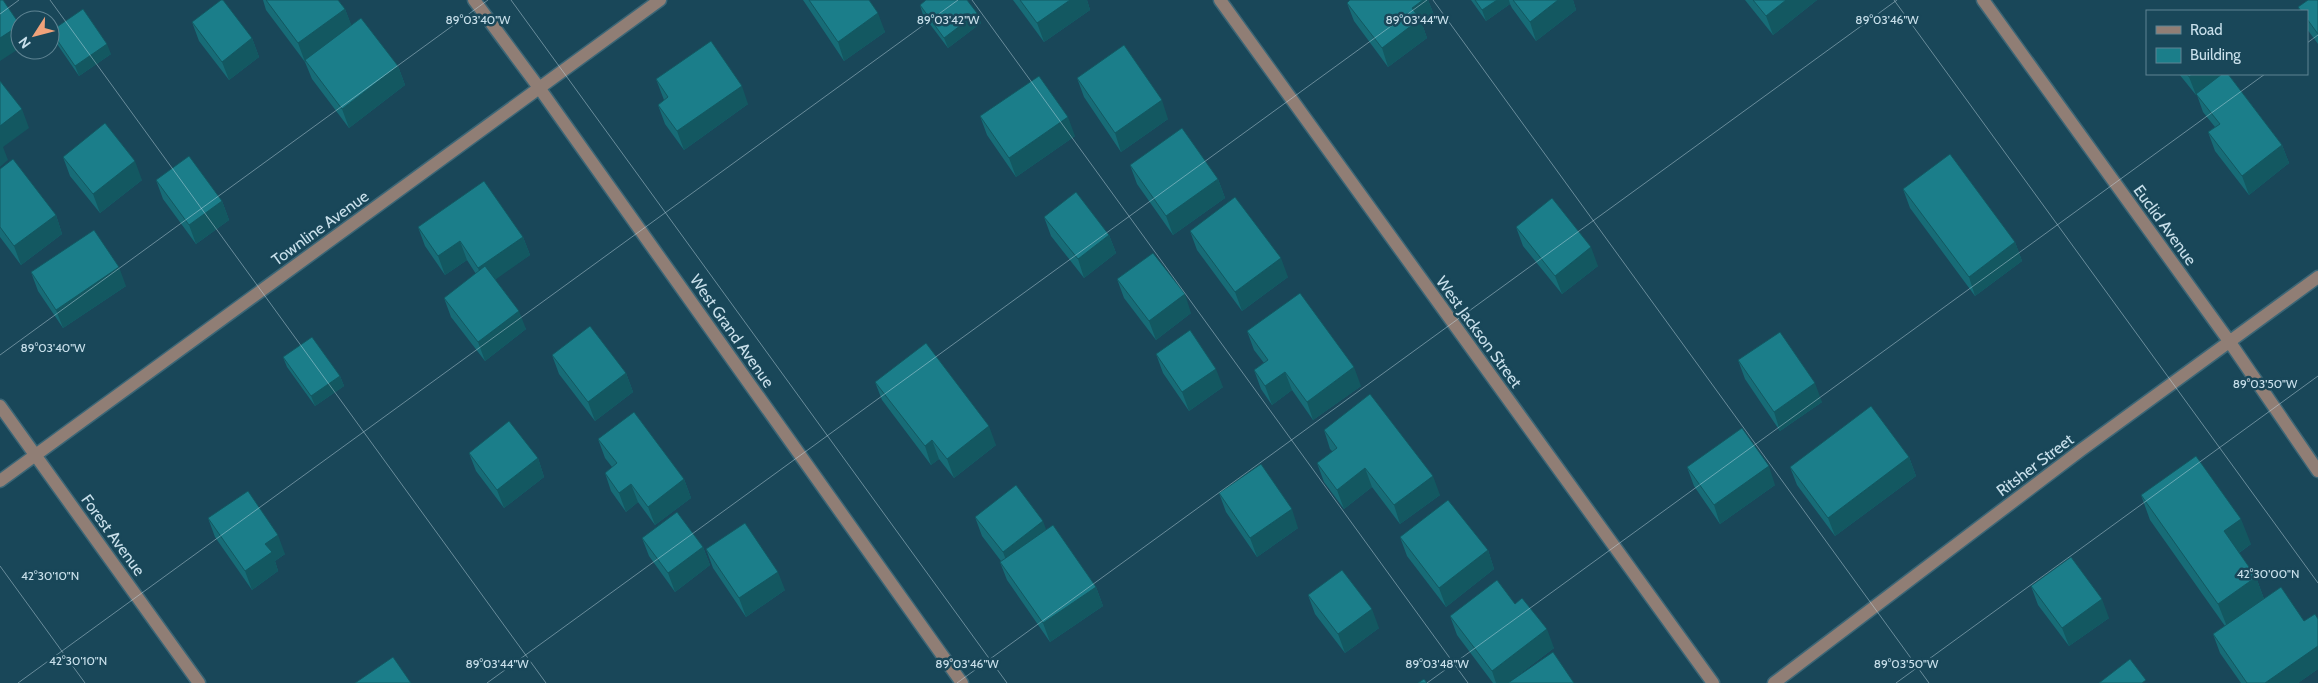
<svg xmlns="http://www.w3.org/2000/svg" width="2318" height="683" viewBox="0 0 2318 683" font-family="Cabin,sans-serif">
<rect width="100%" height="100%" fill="#194759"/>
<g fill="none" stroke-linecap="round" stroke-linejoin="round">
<defs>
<path id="minor" d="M474 0 540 89 962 683
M1220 0 1713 683
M1983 0 2229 341 2318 471
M0 406 199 683
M0 481 660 0
M1774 683 2081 450 2318 277"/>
</defs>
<!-- minor casing -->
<use href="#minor" stroke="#3c6676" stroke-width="15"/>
<!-- minor -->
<use href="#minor" stroke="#907e75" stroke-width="12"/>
</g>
<!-- wall -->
<path fill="#176c77" d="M263 0H338L345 9 351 25 398 66 405 85 349 128 312 79 305 62 266 10Z
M803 0H869L885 32 844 61Z
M1013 0H1087L1090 10 1044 42Z
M1350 0H1428L1434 15 1422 24 1427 38 1388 67 1354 21 1347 3Z
M1471 0H1573L1576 10 1536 41 1512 8 1510 4 1486 21Z
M1745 0H1817L1773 35Z
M2318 0V44L2307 29V11H2300L2298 7Z
M920 5 977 13 981 23 948 48 923 15Z
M192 22 252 38 259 57 229 80 199 41Z
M51 31 111 54 79 76 55 41Z
M2179 74H2228L2282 145 2289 163 2249 195 2215 151 2208 132 2215 127 2203 112 2197 95H2196Z
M1077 78 1168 119 1121 152 1084 97Z
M656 79 748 104 684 150 665 124 658 105 664 100Z
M980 116 1075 136 1016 177 987 135Z
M63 157 142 180 100 213 70 176Z
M1130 165 1218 179 1225 198 1173 235 1137 184Z
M0 169 56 215 62 234 21 265 0 237Z
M156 180 222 201 229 220 196 244 163 199Z
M1903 189 2015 242 2022 261 1975 296 1910 208Z
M1044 217 1109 235 1116 253 1084 278 1051 236Z
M418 227 523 237 530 255 495 279 526 329 485 361 451 317 444 298 476 274 467 260 445 275 425 246Z
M1516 227 1598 266 1562 294 1523 246Z
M1190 231 1288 277 1242 311 1197 250Z
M31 272 126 286 63 328 38 291Z
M1117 279 1191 313 1156 340 1124 298Z
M1247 331 1361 386 1313 420 1292 390 1272 405 1261 389 1254 370 1264 363 1254 350Z
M1156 354 1223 387 1189 411 1163 373Z
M552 355 626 373 633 392 595 421 559 374Z
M283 357 340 376 344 386 315 406 287 367Z
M1738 360 1822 402 1780 431 1745 379Z
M875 382 996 445 954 478 939 459 931 465 882 400Z
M1324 430 1440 495 1400 524 1372 487 1344 509 1324 482 1317 463 1333 452 1330 449Z
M598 439 684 479 691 498 655 525 638 502 626 512 611 491 605 473 612 467 605 458Z
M469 453 538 458 544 477 504 508 476 471Z
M1909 457 1916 476 1835 536 1797 485 1790 467Z
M1687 467 1775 485 1720 524 1694 486Z
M1219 493 1298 528 1257 557 1226 512Z
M2141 495 2251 544 2239 553 2256 577 2264 599 2304 621 2318 619V669L2298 683H2241L2220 653 2213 634 2225 626 2150 520Z
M975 517 1046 530 1096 587 1103 606 1050 642 1007 580 1000 562 1001 561 982 536Z
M208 518 285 554 275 561 278 571 252 590 215 537Z
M1400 537 1488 550 1494 569 1446 607 1407 556Z
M642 538 703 547 710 565 675 592 649 556Z
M706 549 785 590 746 617 713 568Z
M2031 586 2109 618 2069 646 2038 605Z
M1308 595 1379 628 1345 653 1315 614Z
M1515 604 1554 648 1509 682 1574 683H1493L1457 635 1450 616Z"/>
<!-- shaded-wall -->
<path fill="#135861" d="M1070 0H1087L1090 10 1044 42 1037 23Z
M1423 0H1428L1434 15 1422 24 1427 38 1388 67 1382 48 1412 8Z
M1497 0H1509L1510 4 1486 21 1482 10Z
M1558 0H1573L1576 10 1536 41 1530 22Z
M1786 0H1817L1773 35 1766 16Z
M345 9 352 27 305 62 298 43Z
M878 13 885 32 844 61 838 42Z
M977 13 981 23 948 48 944 38Z
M20 25V48L0 61V38Z
M252 38 259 57 229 80 222 62Z
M107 44 111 54 79 76 75 66Z
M398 66 405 85 349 128 342 109Z
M2193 74H2225L2196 95 2189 77Z
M742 86 748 104 684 150 677 131Z
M1162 100 1168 119 1121 152 1115 133Z
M22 109 29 128 3 147 8 160 0 167V126Z
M1068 117 1075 136 1016 177 1009 158Z
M2282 145 2289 163 2249 195 2242 176Z
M135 161 142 180 100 213 93 194Z
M1218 179 1225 198 1173 235 1166 216Z
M222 201 229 220 196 244 189 225Z
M56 215 62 234 21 265 14 246Z
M1109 235 1116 253 1084 278 1078 259Z
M523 237 530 255 485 287 478 268Z
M460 241 467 260 445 275 438 256Z
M2015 242 2022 261 1975 296 1969 277Z
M1591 247 1598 266 1562 294 1555 276Z
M1281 258 1288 277 1242 311 1235 292Z
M119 267 126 286 63 328 56 310Z
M1185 294 1191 313 1156 340 1149 321Z
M519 311 526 329 485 361 478 342Z
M1354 367 1361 386 1313 420 1307 402Z
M1216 369 1223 387 1189 411 1182 392Z
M1285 372 1292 390 1272 405 1265 386Z
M626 373 633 392 595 421 588 402Z
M340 376 344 386 315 406 311 396Z
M1815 383 1822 402 1780 431 1774 412Z
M989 426 996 445 954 478 947 459Z
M932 440 939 459 931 465 925 446Z
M1909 457 1916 476 1835 536 1828 518Z
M538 458 544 477 504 508 497 490Z
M1769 466 1775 485 1720 524 1714 505Z
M1365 468 1372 487 1344 509 1337 490Z
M1433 476 1440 495 1400 524 1394 505Z
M684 479 691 498 655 525 648 507Z
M631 484 638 502 626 512 619 493Z
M1292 509 1298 528 1257 557 1250 538Z
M2241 519 2251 544 2233 557 2224 531Z
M1043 521 1050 540 1010 571 1003 552Z
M278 535 285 554 275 561 278 571 252 590 245 571 265 544Z
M703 547 710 565 675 592 668 573Z
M1488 550 1494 569 1446 607 1439 588Z
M778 572 785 590 746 617 739 598Z
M2256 577 2265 602 2228 629 2218 604Z
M1096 587 1103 606 1050 642 1043 623Z
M2102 599 2109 618 2069 646 2062 628Z
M1372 609 1379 628 1345 653 1338 634Z
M1547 629 1554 648 1508 683H1496L1492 671Z
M2318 646V669L2298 683H2265Z"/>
<!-- building -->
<path fill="#1b7e8a" stroke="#135861" d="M0 0H3L20 25 0 38Z
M221 0H223L252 38 222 62 192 22Z
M266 0H338L345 9 298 43Z
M809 0H869L878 13 838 42Z
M926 0H967L977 13 944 38 920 5Z
M1020 0H1070L1037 23Z
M1350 0H1423L1412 8 1420 19 1382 48 1347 3Z
M1475 0H1497L1482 10Z
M1513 0H1558L1530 22Z
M1753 0H1786L1766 16Z
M2308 0H2318V34L2307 19V11H2301L2298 7Z
M83 9 107 44 75 66 51 31Z
M361 18 398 66 342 109 305 60Z
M711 41 742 86 677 131 658 105 668 97 656 79Z
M1124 45 1162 100 1115 133 1077 78Z
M2187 74H2193L2189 77Z
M2222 74H2228L2282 145 2242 176 2208 132 2220 124 2196 94Z
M1039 76 1068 117 1009 158 980 116Z
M0 81 22 109 0 126Z
M105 123 135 161 93 194 63 157Z
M1182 128 1218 179 1166 216 1130 165Z
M1950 154 2015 242 1969 277 1903 189Z
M189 156 222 201 189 225 156 180Z
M13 159 56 215 14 246 0 227V169Z
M484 181 523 237 478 268 460 241 438 256 418 227Z
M1076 192 1109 235 1078 259 1044 217Z
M1235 197 1281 258 1235 292 1190 231Z
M1552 198 1591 247 1555 276 1516 227Z
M94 230 119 267 56 310 31 272Z
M1153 253 1185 294 1149 321 1117 279Z
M485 266 519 311 478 342 444 298Z
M1300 293 1354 367 1307 402 1285 372 1265 386 1254 370 1268 360 1247 331Z
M590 326 626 373 588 402 552 355Z
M1190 330 1216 369 1182 392 1156 354Z
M1780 332 1815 383 1774 412 1738 360Z
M312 337 340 376 311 396 283 357Z
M926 343 989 426 947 459 932 440 925 446 875 382Z
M1370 394 1433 476 1394 505 1365 468 1337 490 1317 463 1337 448 1324 430Z
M1871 406 1909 457 1828 518 1790 467Z
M634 412 684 479 648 507 631 484 619 493 605 473 617 463 598 439Z
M509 421 538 458 497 490 469 453Z
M1742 428 1769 466 1714 505 1687 467Z
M2196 456 2241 519 2224 531 2256 577 2218 604 2141 495Z
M1261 464 1292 509 1250 538 1219 493Z
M1016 485 1043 521 1003 552 975 517Z
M248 491 278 535 265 544 272 552 245 571 208 518Z
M1448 500 1488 550 1439 588 1400 537Z
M677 512 703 547 668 573 642 538Z
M745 523 778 572 739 598 706 549Z
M1053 525 1096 587 1043 623 1000 562Z
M2071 557 2102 599 2062 628 2031 586Z
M1342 570 1372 609 1338 634 1308 595Z
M1497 580 1515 604 1522 598 1547 629 1492 671 1450 616Z
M2281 587 2304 621 2315 614 2318 619V646L2265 683H2247L2213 634Z
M1553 652 1574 683H1508Z
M393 657 411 683H355Z
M2130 659 2146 680 2142 683H2099Z
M1424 679 1427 683H1418Z"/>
<!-- ticks -->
<path fill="none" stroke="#c9e0eb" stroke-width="1" stroke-opacity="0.45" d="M50 0 546 683M511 0 1007 683M972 0 1468 683M1433 0 1929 683M1894 0 2318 583M0 14 19 0M2307 43 2318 35M0 355 488 0M0 566 85 683M18 683 958 0M487 683 1427 0M957 683 1897 0M1427 683 2265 74M1896 683 2318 376"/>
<g text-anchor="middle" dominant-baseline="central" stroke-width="5" stroke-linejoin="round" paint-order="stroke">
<!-- street labels -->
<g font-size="16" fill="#c9e0eb" stroke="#194759">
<text transform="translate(2165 225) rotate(54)">Euclid Avenue</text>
<text transform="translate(320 228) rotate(-36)">Townline Avenue</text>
<text transform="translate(732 331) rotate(55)">West Grand Avenue</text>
<text transform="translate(1479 332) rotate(54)">West Jackson Street</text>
<text transform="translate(2035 465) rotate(-37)">Ritsher Street</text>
<text transform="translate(113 535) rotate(54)">Forest Avenue</text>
</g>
</g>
<g font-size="12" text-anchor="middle" fill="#c9e0eb" stroke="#194759" stroke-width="5" stroke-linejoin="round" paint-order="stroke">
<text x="478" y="24">89°03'40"W</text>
<text x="948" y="24">89°03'42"W</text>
<text x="1417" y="24">89°03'44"W</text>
<text x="1887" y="24">89°03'46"W</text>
<text x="53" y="352">89°03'40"W</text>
<text x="2265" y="388">89°03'50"W</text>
<text x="2268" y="578">42°30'00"N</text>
<text x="50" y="580">42°30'10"N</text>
<text x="78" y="665">42°30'10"N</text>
<text x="497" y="668">89°03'44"W</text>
<text x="967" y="668">89°03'46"W</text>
<text x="1437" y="668">89°03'48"W</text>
<text x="1906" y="668">89°03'50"W</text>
</g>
<!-- legend -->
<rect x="2146" y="10" width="162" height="65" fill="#194759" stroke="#5f8493"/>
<rect x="2156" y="26" width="25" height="8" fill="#907e75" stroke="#5f8493"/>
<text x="2190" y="35" font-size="15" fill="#c9e0eb">Road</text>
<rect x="2156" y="48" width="25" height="15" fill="#1b7e8a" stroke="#5f8493"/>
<text x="2190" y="60" font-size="15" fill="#c9e0eb">Building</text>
<!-- north arrow -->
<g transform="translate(35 35) rotate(234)"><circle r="24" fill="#194759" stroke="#5f8493"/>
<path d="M0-4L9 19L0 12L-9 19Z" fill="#f0a27a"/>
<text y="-8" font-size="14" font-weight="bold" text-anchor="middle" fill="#c9e0eb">N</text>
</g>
</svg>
